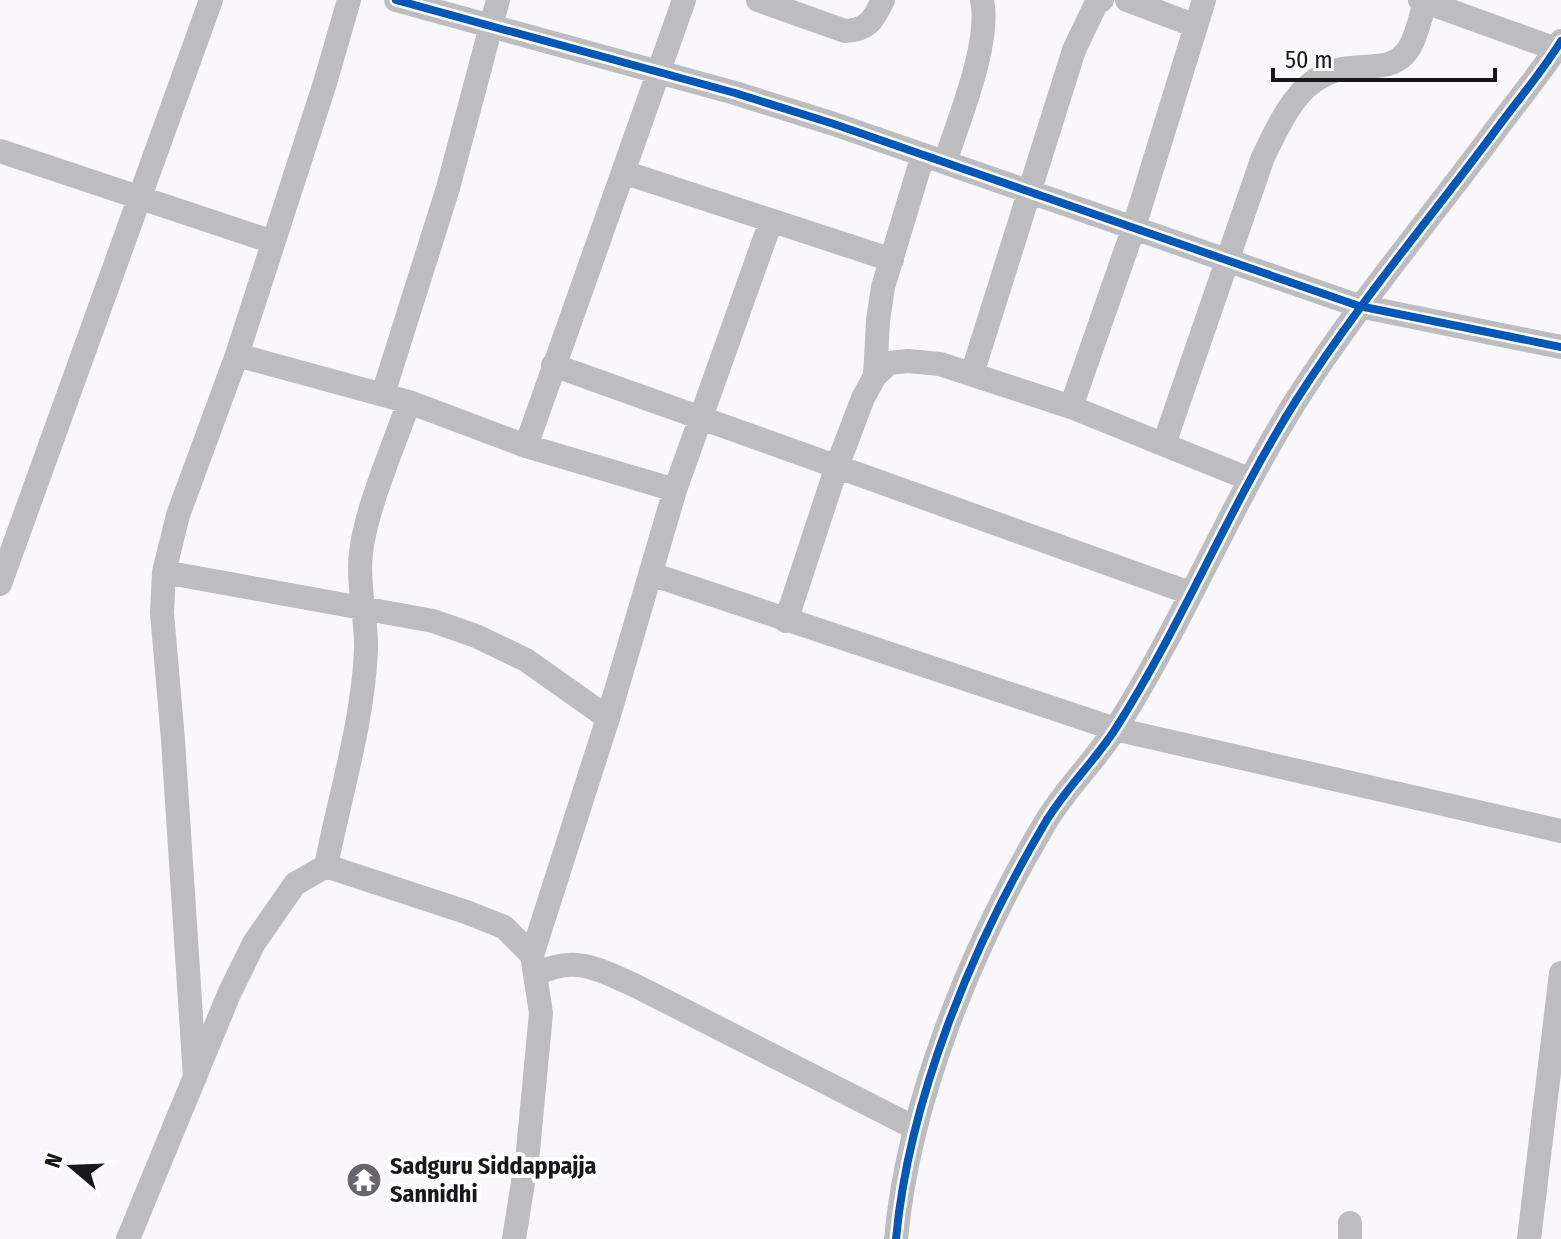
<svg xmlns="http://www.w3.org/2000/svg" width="1561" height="1239" viewBox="0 0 1561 1239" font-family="'Fira Sans Condensed',sans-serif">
<rect width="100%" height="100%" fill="#f9f7fc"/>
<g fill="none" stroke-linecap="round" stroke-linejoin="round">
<!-- street -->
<path stroke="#bdbcbe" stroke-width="24" d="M396 0 735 93 834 124 1359 306 1561 347
M758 0 845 31C869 30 873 20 883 0
M1127 0 1196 26
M1420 0 1556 49
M0 151 273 242
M945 162C959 119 991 43 982 0
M623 172 892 260
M237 355 409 402 526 446 675 490
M553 365 1190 593
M972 374 1074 50 1096 4 1102 0
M875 376 878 321 883 287 923 155
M383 394 448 188 498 0
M1071 407 1134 227 1204 0
M1164 444 1263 157C1276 131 1290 98 1314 81 1322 76 1333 70 1342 69 1369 64 1398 73 1412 43 1418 30 1421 15 1425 2
M526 446 684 0
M164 572 433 621 476 636 526 660 608 718
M651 574 1115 729 1561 831
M0 584 211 0
M786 621 836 469 863 398 875 376 889 363 908 361 940 364 1071 407 1249 479
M326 866C340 795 363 722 366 650 367 618 357 585 361 553 366 508 394 445 409 402
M532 955 608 718 675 490 771 221
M535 975C575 954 597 969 636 986L915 1128
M195 1078 173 740 162 613 164 572 178 515 237 355 325 83 349 0
M128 1239 229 994 254 943 295 884 326 866 466 912 504 927 532 955 541 1013 528 1151 514 1239
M896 1239C909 1098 973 944 1045 823 1065 789 1095 761 1116 728 1183 623 1230 505 1297 399 1357 305 1429 220 1495 131 1517 101 1542 72 1561 41
M1350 1239V1223
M1529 1239 1561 973"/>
<defs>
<path id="cycleway" d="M396 0 735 93 834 124 1359 306 1561 347
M896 1239C909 1098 973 944 1045 823 1065 789 1095 761 1116 728 1183 623 1230 505 1297 399 1357 305 1429 220 1495 131 1517 101 1542 72 1561 41"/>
</defs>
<!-- cycleway casing -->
<use href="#cycleway" stroke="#fff" stroke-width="13"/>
<!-- cycleway -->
<use href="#cycleway" stroke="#0057b8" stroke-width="8"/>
</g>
<!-- icons -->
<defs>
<symbol id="temple-disc" viewBox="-11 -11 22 22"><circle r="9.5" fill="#676569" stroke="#fff"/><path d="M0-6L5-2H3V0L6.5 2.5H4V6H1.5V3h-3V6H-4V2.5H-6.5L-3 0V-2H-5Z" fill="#fff"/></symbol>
</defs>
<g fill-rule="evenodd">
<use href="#temple-disc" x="344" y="1160" width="40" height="40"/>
</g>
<g text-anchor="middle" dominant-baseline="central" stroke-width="8" stroke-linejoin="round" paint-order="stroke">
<!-- poi labels -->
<g font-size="24" font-weight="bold" fill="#18171a" stroke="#fff" text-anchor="start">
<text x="390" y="1166">Sadguru Siddappajja<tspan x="390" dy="28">Sannidhi</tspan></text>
</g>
</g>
<!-- north arrow -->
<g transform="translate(72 1167) rotate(289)" stroke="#ffffff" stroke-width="6" paint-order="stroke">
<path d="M0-6L14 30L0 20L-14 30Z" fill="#18171a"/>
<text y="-12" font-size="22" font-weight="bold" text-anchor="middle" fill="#18171a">N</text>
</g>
<!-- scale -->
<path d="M1273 68v12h222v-12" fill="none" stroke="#18171a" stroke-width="4"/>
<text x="1285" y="68" font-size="24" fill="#18171a" stroke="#ffffff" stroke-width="6" paint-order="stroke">50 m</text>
</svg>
